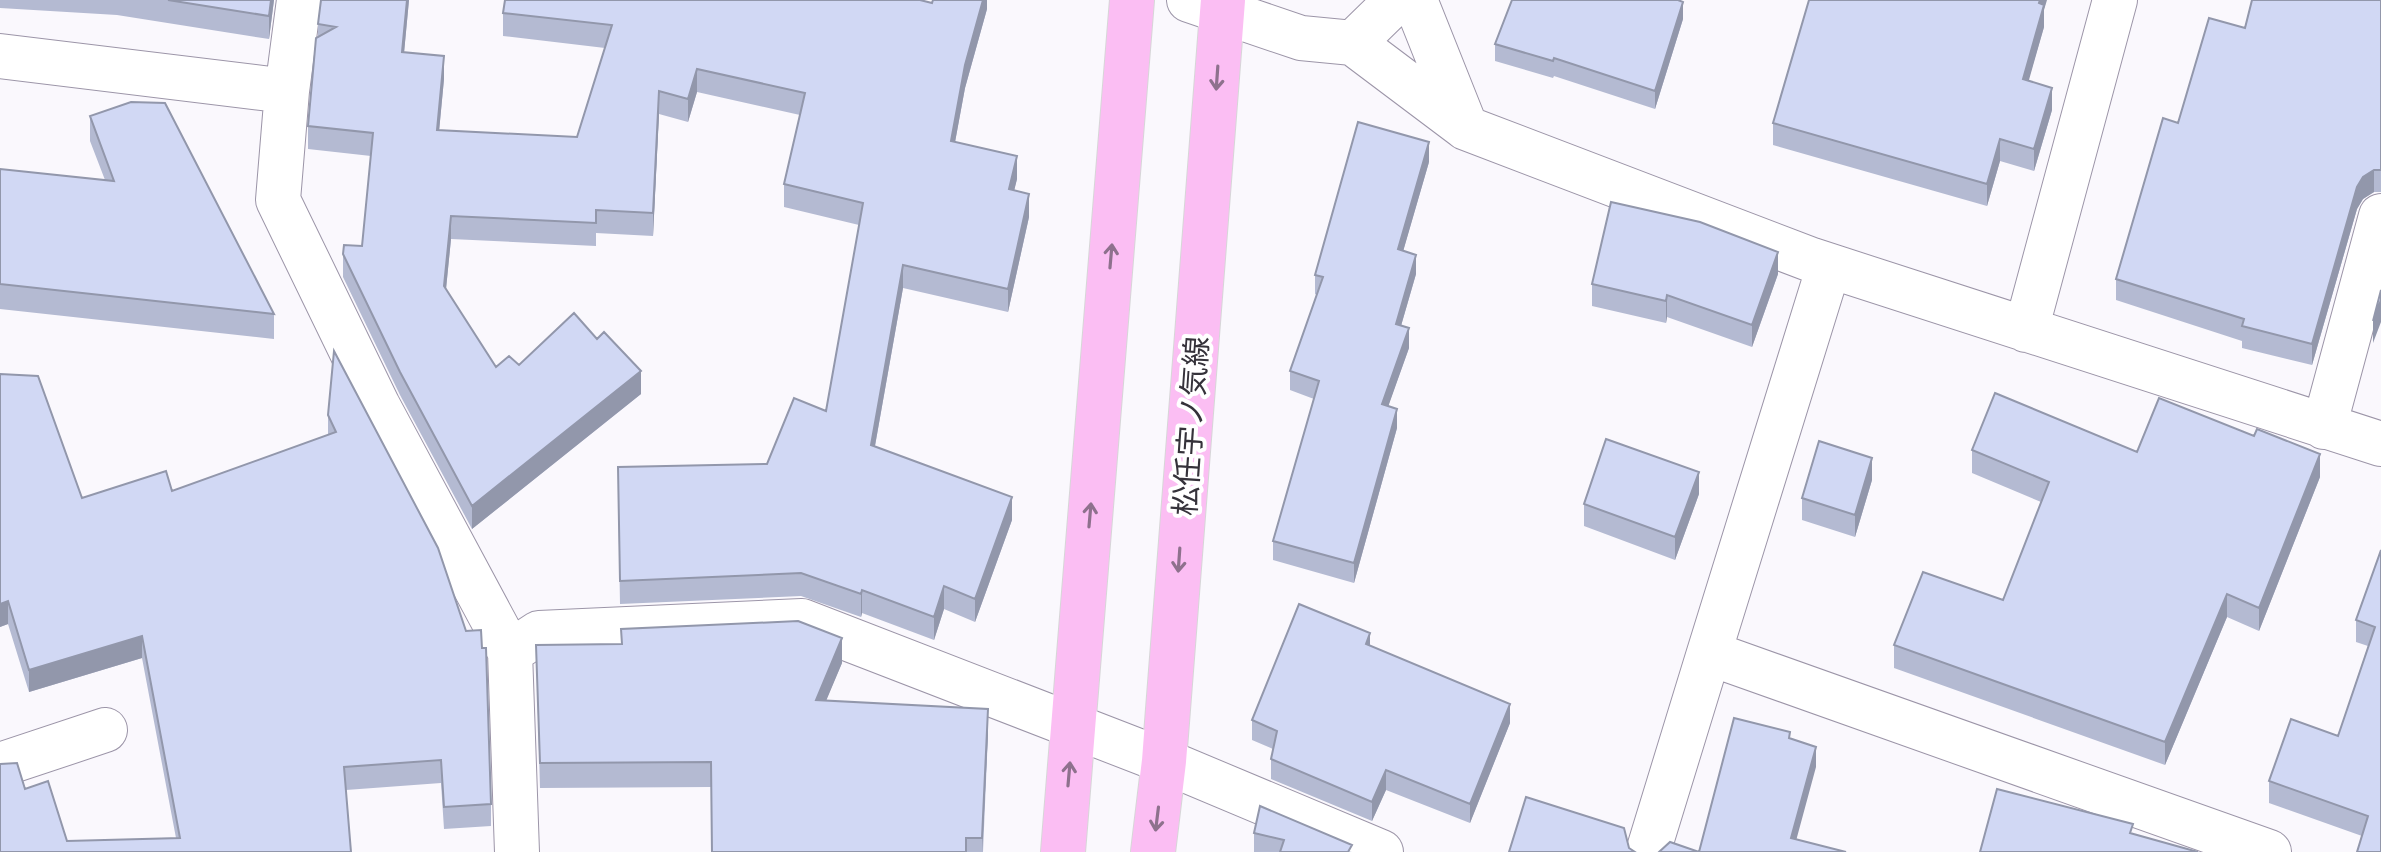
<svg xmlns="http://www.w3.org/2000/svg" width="2381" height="852" viewBox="0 0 2381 852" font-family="'PT Sans Narrow','Noto Sans JP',sans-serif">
<rect width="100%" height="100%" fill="#faf8fd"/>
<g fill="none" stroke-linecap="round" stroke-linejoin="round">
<defs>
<path id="minor" d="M1189 0 1301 38 1353 43 1466 128
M1415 0 1466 128 1812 260 2381 444
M1353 43 1397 0
M0 56 287 91 278 200 378 406 510 652 517 852
M287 91 299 0
M1829 266 1709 653 2269 852
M2026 330 2115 0
M2324 427 2381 216
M510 652 539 633 802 621 1164 761 1381 852
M0 765 105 730
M1648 852 1709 653"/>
<path id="primary" d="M1063 852 1132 0
M1153 852 1164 761 1223 0"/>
</defs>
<!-- minor casing -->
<use href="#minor" stroke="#9c95a8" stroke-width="46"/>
<!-- primary casing -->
<use href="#primary" stroke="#d7d6d8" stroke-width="46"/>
<!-- minor -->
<use href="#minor" stroke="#fff" stroke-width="44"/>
<!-- primary -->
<use href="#primary" stroke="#fbbef3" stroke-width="44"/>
</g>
<!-- wall -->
<path fill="#b4bad2" d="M0 0H274L269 39 117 15 0 8Z
M409 0 404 52 444 79 439 131 577 137 605 48 503 36V13L932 3 987 0V9L965 88 955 142 1017 179 1014 190 1029 217 1008 312 903 288 875 446 1012 520 975 622 944 609 934 640 862 613 861 617 801 596 620 604 618 490 767 464 826 411 859 225 784 207V184L800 115 697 92 688 122 659 114 653 236 596 233V246L451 239 446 289 496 367 519 365 641 394 472 529 400 395 343 277V254L362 246 371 156 308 149V126L318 37V24Z
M2381 0V192H2374L2363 199 2357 209 2312 365 2242 348V341L2116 300V279L2178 123 2245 28Z
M2044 10V27L2028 81 2052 110 2034 171 2000 161 1987 206 1773 145V123Z
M1683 19 1655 109 1554 76 1553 78 1495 61V44Z
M90 116 274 314V339L0 309V169L105 180 90 141Z
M1429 162 1403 251 1416 274 1401 326 1409 348 1388 406 1397 428 1354 583 1273 560V541L1314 399 1290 390V371L1317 295 1315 294V275Z
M1778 274 1752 347 1667 317 1666 323 1592 306V284Z
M334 351 491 804V826L444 829 441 783 346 790 351 852H0L25 789 67 841 176 838 142 658 29 692 8 624 0 627V374L82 498 172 491 328 435V415Z
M1972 450 2137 452 2320 477 2259 631 2227 617 2165 765 1894 668V645L2003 600 2041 502 1972 473Z
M1872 480 1855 537 1802 520V498Z
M1699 494 1675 560 1584 526V504Z
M2381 550V852L2362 836 2269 803V781L2338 736 2368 646 2356 642V620Z
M536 645 842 663 826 700 988 734 983 852H712L711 787 540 788Z
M1370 646 1510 723 1470 823 1386 790 1372 821 1271 779V759L1273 749 1252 740V720Z
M1254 833 1352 852H1254Z"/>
<!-- shaded-wall -->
<path fill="#9297ab" d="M271 0H274L269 39V16Z
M407 0H409L402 75V52Z
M983 0H987V9L965 88 951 164V141L965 65Z
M2040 0H2047L2044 10V27L2023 101V79Z
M1683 2V19L1655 109V91Z
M444 56V79L437 153V130Z
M697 69V92L688 122V99Z
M2052 88V110L2034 171V149Z
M659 91V114L653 236V213Z
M2000 139V161L1987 206V184Z
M1429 142V162L1398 269V249Z
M1017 156V179L1009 212V189Z
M2374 170V192L2363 199 2357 209 2312 365V344L2357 187 2363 177Z
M1029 194V217L1008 312V289Z
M451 216V239L444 309V286Z
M1778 252V274L1752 347V325Z
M1416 255V274L1396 343V324Z
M903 265V288L871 468V445Z
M1667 295V317L1666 323V301Z
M2381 300V322L2373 343V321Z
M1409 328V348L1382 424V404Z
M641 371V394L472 529V506Z
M1397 409V428L1354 583V563Z
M2320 454V477L2259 631V608Z
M1872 458V480L1855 537V515Z
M1699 472V494L1675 560V537Z
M1012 497V520L975 622V599Z
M944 586V609L934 640V617Z
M862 590V613L861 617V594Z
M2227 594V617L2165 765V742Z
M8 601V624L0 627V604Z
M1370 633V653L1366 644Z
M142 636V658L29 692V670Z
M842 638V663L816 725V700Z
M1510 704V723L1470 823V804Z
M988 709V734L982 852V838Z
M1816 747V767L1793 852 1791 838Z
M1386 770V790L1372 821V802Z"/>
<!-- building -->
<path fill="#d1d8f4" stroke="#9297ab" stroke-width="2" d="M168 0H271L269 16Z
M321 0H407L402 52 444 56 437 130 577 137 612 25 503 13 505 0H920L932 3 933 0H983L965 65 951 141 1017 156 1009 189 1029 194 1008 289 903 265 871 445 1012 497 975 599 944 586 934 617 862 590 861 594 801 573 620 581 618 467 767 464 794 398 826 411 863 203 784 184 805 93 697 69 688 99 659 91 653 213 596 210V223L451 216 444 286 496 367 509 356 519 365 574 313 597 339 604 332 641 371 472 506 400 372 343 254 344 245 362 246 373 133 308 126 316 38 336 27 318 24Z
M1512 0H1678L1683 2 1655 91 1554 58 1553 61 1495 44Z
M1809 0H2040L2039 3 2044 5 2023 79 2052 88 2034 149 2000 139 1987 184 1773 123Z
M2252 0H2381V170H2374L2363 177 2357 187 2312 344 2242 326 2244 319 2116 279 2163 118 2178 123 2209 18 2245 28Z
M131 102 165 103 274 314 0 284V169L114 181 90 116Z
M1358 122 1429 142 1398 249 1416 255 1396 324 1409 328 1382 404 1397 409 1354 563 1273 541 1319 381 1290 371 1323 277 1315 275Z
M1611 202 1700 222 1778 252 1752 325 1667 295 1666 301 1592 284Z
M2381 290V300L2373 321Z
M334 351 438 548 466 631 481 630 482 648H486L491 804 444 807 441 760 344 767 351 852H0V764L17 763 25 789 48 781 67 841 180 838 142 636 29 670 8 601 0 604V374L38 376 82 498 166 471 172 491 336 432 328 415Z
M1995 393 2137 452 2159 398 2254 436 2257 429 2320 454 2259 608 2227 594 2165 742 1894 645 1923 572 2003 600 2049 482 1972 450Z
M1606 439 1699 472 1675 537 1584 504Z
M1819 441 1872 458 1855 515 1802 498Z
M2381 550V852H2357L2368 816 2269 781 2291 719 2338 736 2375 627 2356 620Z
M1299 604 1370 633 1366 644 1510 704 1470 804 1386 770 1372 802 1271 759 1277 731 1252 720Z
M798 621 842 638 816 700 988 709 982 838H966V852H712L711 762 540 763 536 645 622 644 621 629Z
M1734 718 1790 732 1789 738 1816 747 1791 838 1846 852H1659L1670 842 1699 852Z
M1997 789 2133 824 2130 833 2198 852H1980Z
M1526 797 1624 828 1629 848 1635 852H1509Z
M1260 806 1352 845 1348 852H1280L1284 840 1254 833Z"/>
<!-- one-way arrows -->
<defs><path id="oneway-shaft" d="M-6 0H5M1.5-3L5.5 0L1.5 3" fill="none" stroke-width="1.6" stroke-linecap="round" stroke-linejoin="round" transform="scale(2)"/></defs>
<g stroke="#8e718d">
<use href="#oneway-shaft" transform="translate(1217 78) rotate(94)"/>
<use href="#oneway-shaft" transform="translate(1111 256) rotate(-85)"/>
<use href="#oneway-shaft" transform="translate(1090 515) rotate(-85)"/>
<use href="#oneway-shaft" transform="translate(1179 560) rotate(94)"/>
<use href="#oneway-shaft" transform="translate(1069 774) rotate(-85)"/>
<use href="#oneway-shaft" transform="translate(1157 819) rotate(97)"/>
</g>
<g text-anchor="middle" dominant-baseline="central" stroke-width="8" stroke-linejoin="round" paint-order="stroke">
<!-- street labels -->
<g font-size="30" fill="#35323a" stroke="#fff">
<text transform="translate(1190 426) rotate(-86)">松任宇ノ気線</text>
</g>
</g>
</svg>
